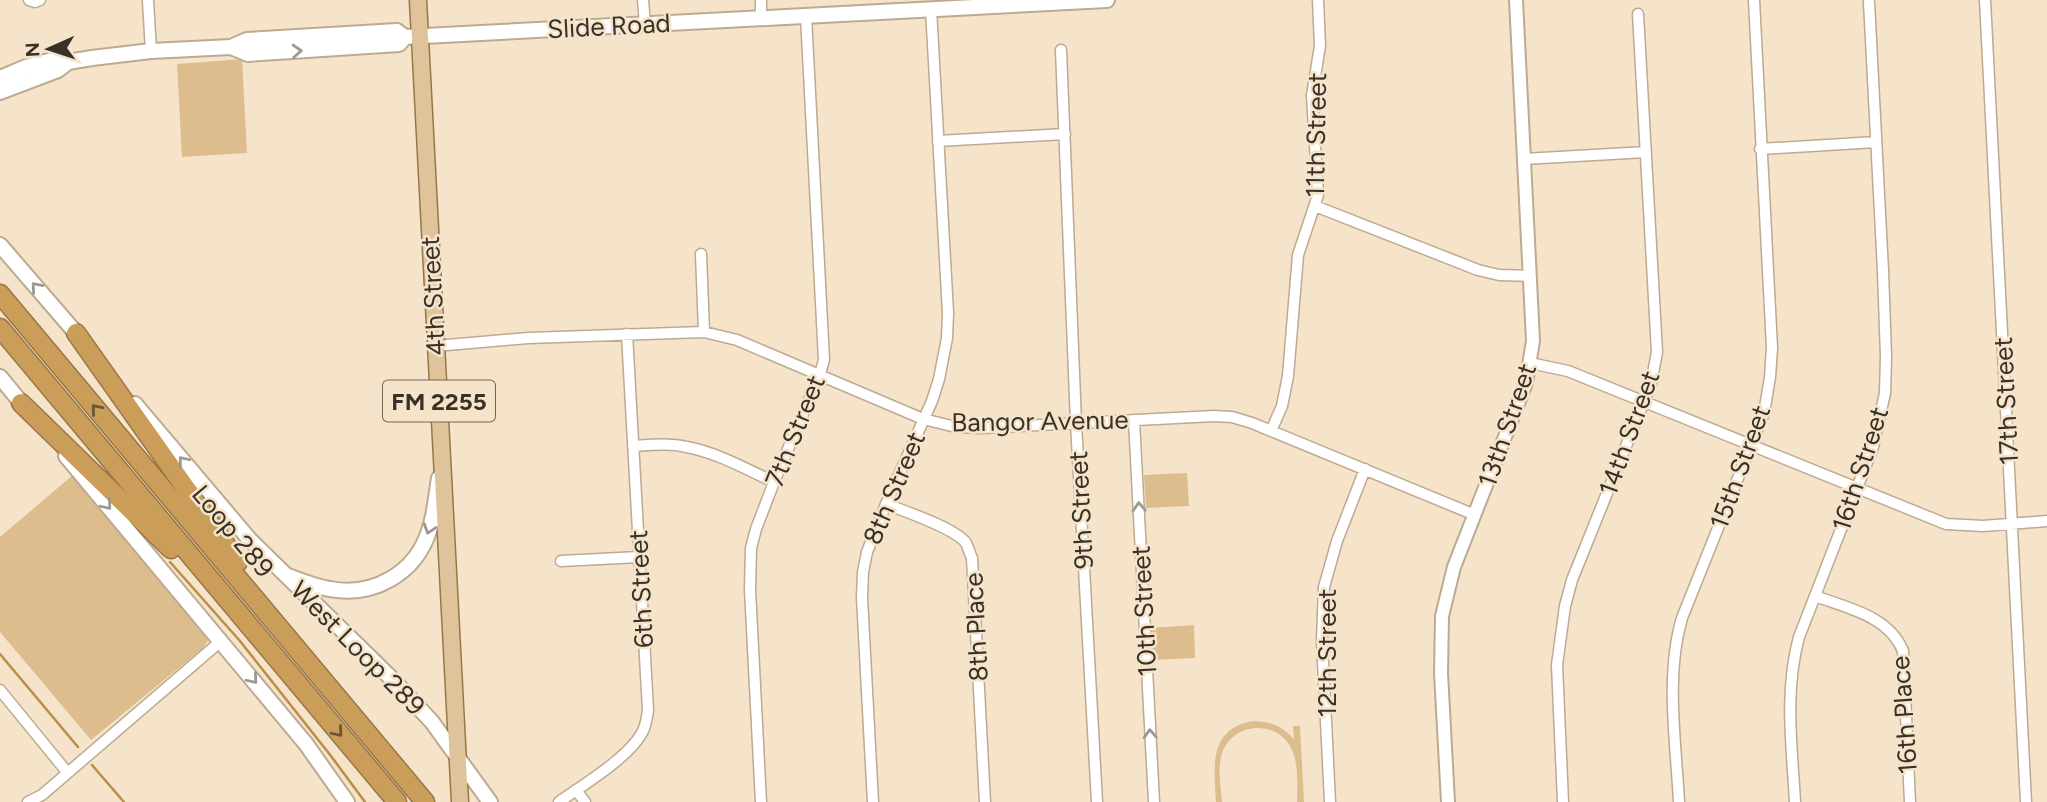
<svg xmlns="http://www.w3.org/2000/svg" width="2047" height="802" viewBox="0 0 2047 802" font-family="Figtree,sans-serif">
<rect width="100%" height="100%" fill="#f6e4ca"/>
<!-- green -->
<path fill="#ddbc8d" d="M242 59 247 153 182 157 177 64Z
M1187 473 1189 506 1146 508 1144 475Z
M73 475 206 635 208 640 203 648 91 740 0 632V537Z
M1194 625 1195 658 1153 660 1151 628Z
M1253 721C1270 721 1282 726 1294 739L1293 726H1300L1304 802H1297C1297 785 1299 763 1291 748 1276 719 1233 722 1222 753 1217 768 1221 786 1222 802H1216C1214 767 1208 729 1253 721Z"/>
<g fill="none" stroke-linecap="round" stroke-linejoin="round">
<!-- stream -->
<path stroke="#b98d4a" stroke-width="2.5" d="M170 562 240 641 331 756 365 802
M0 654 78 747
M92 765 124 802"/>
<defs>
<path id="minor" d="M29 0 35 2 40 0
M148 0 151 51
M643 0 645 24
M761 0V18
M1985 0 2026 802
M1061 50 1076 423 1097 802
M938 141 1065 134
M1760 149 1876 142
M1524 159 1646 152
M1315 206 1478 270 1499 275 1530 276
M701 254 704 332
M436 346 528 338 704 332 737 340 923 419 956 427 982 428 1214 416 1232 417 1252 423 1475 515
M1530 363 1568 371 1946 524 1983 526 2047 521
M1134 420 1154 802
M1271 431 1282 406 1288 376 1298 255 1318 195 1312 95 1320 46 1318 0
M633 446C651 445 669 443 687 447 718 453 746 469 774 482
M886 504C904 511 955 528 966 543 968 547 970 554 972 558L985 802
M561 561 639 557
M1815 596C1847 608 1889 616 1903 651L1910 802
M0 690 67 772
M576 790 585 802
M28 802 42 795 221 641
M559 802C583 785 630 757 643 731 646 725 647 717 648 710L627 334
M761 802 750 590 751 548 756 529 774 482 820 374 824 360 806 16
M873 802 862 598 863 572 867 552 886 504 932 401 939 379 947 338 948 313 931 9
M1330 802 1322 641 1324 587 1337 541 1365 469
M1563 802 1557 665 1565 606 1572 580 1651 384 1657 352 1638 14
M1679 802C1676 743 1665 675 1682 618L1764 413 1770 377 1772 348 1754 0
M1795 802C1792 746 1784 692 1799 637L1873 447 1885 393 1886 357 1883 271 1869 2"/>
<path id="tertiary" d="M1448 802 1441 673 1442 616 1454 567 1526 383 1533 341 1516 0"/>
<path id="secondary" d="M231 47 248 54 399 44 405 37 1107 0
M0 78 26 67 56 59 68 62 92 58 151 51 231 47 247 40 397 31 405 37
M0 92 58 70 68 62
M0 245 82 340
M0 377 28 411
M135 404 250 540 393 680 432 722 490 802
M66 456 306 744 347 802
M288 576C301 581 316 587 330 589 373 597 415 574 429 531 435 514 436 495 439 478"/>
<path id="primary" d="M418 0 460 802"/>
<path id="motorway" d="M0 294 425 802
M0 328 397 802
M76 333 238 562
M21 403 171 549"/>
</defs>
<!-- minor casing -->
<use href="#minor" stroke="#bcaa92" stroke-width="13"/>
<!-- tertiary casing -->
<use href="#tertiary" stroke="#bcaa92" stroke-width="16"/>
<!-- secondary casing -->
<use href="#secondary" stroke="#bcaa92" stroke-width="18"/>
<!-- primary casing -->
<use href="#primary" stroke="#977748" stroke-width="19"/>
<!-- motorway casing -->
<use href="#motorway" stroke="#977748" stroke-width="21"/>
<!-- minor -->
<use href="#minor" stroke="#fff" stroke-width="10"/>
<!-- tertiary -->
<use href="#tertiary" stroke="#fff" stroke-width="12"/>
<!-- secondary -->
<use href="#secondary" stroke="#fff" stroke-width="14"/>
<!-- primary -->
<use href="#primary" stroke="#dfc49b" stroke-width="16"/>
<!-- motorway -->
<use href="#motorway" stroke="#ca9d59" stroke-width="18"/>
</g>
<!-- one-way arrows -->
<defs><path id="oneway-chevron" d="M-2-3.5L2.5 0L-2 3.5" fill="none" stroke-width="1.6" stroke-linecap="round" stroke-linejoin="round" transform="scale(1.75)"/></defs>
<g stroke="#9c9893">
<use href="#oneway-chevron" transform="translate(297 51) rotate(-3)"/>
<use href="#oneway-chevron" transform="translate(36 287) rotate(-131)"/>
<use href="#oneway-chevron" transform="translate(183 461) rotate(-130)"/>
<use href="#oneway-chevron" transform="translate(107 505) rotate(50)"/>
<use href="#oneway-chevron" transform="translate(1139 507) rotate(-93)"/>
<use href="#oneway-chevron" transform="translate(429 529) rotate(108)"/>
<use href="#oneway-chevron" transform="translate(253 679) rotate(50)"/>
<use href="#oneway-chevron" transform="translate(1150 734) rotate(-93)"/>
</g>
<g stroke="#6b5738">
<use href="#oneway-chevron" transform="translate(96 409) rotate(-130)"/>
<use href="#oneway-chevron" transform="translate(338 732) rotate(50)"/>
</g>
<g text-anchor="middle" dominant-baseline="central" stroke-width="5" stroke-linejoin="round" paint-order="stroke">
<!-- shield labels -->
<rect fill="#f6e4ca" stroke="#716758" stroke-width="2" x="383" y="380.5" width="112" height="41" rx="5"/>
<g font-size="24" font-weight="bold" fill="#383127">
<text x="439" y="401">FM 2255</text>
</g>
<!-- street labels -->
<g font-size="26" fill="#383127" stroke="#f6e4ca">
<text transform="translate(609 26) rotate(-3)">Slide Road</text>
<text transform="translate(1316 135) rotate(-89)">11th Street</text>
<text transform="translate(433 296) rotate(-93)">4th Street</text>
<text transform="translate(2006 401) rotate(-93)">17th Street</text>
<text transform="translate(1040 421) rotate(-1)">Bangor Avenue</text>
<text transform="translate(1507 425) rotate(-71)">13th Street</text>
<text transform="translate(795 431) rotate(-68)">7th Street</text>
<text transform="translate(1629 433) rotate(-70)">14th Street</text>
<text transform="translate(1740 467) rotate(-70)">15th Street</text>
<text transform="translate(1860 469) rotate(-72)">16th Street</text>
<text transform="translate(894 488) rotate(-67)">8th Street</text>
<text transform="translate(1081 510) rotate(-93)">9th Street</text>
<text transform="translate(233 531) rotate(50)">Loop 289</text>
<text transform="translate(641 589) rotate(-93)">6th Street</text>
<text transform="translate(1144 611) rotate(-93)">10th Street</text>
<text transform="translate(976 627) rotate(-93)">8th Place</text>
<text transform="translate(358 648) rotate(45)">West Loop 289</text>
<text transform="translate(1327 653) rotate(-90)">12th Street</text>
<text transform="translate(1904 715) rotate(-94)">16th Place</text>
</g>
</g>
<!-- north arrow -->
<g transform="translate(49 49) rotate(267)" stroke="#f6e4ca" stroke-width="5" paint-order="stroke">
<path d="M0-5L12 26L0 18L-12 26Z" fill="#383127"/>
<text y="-10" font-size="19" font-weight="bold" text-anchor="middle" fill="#383127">N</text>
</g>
</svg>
